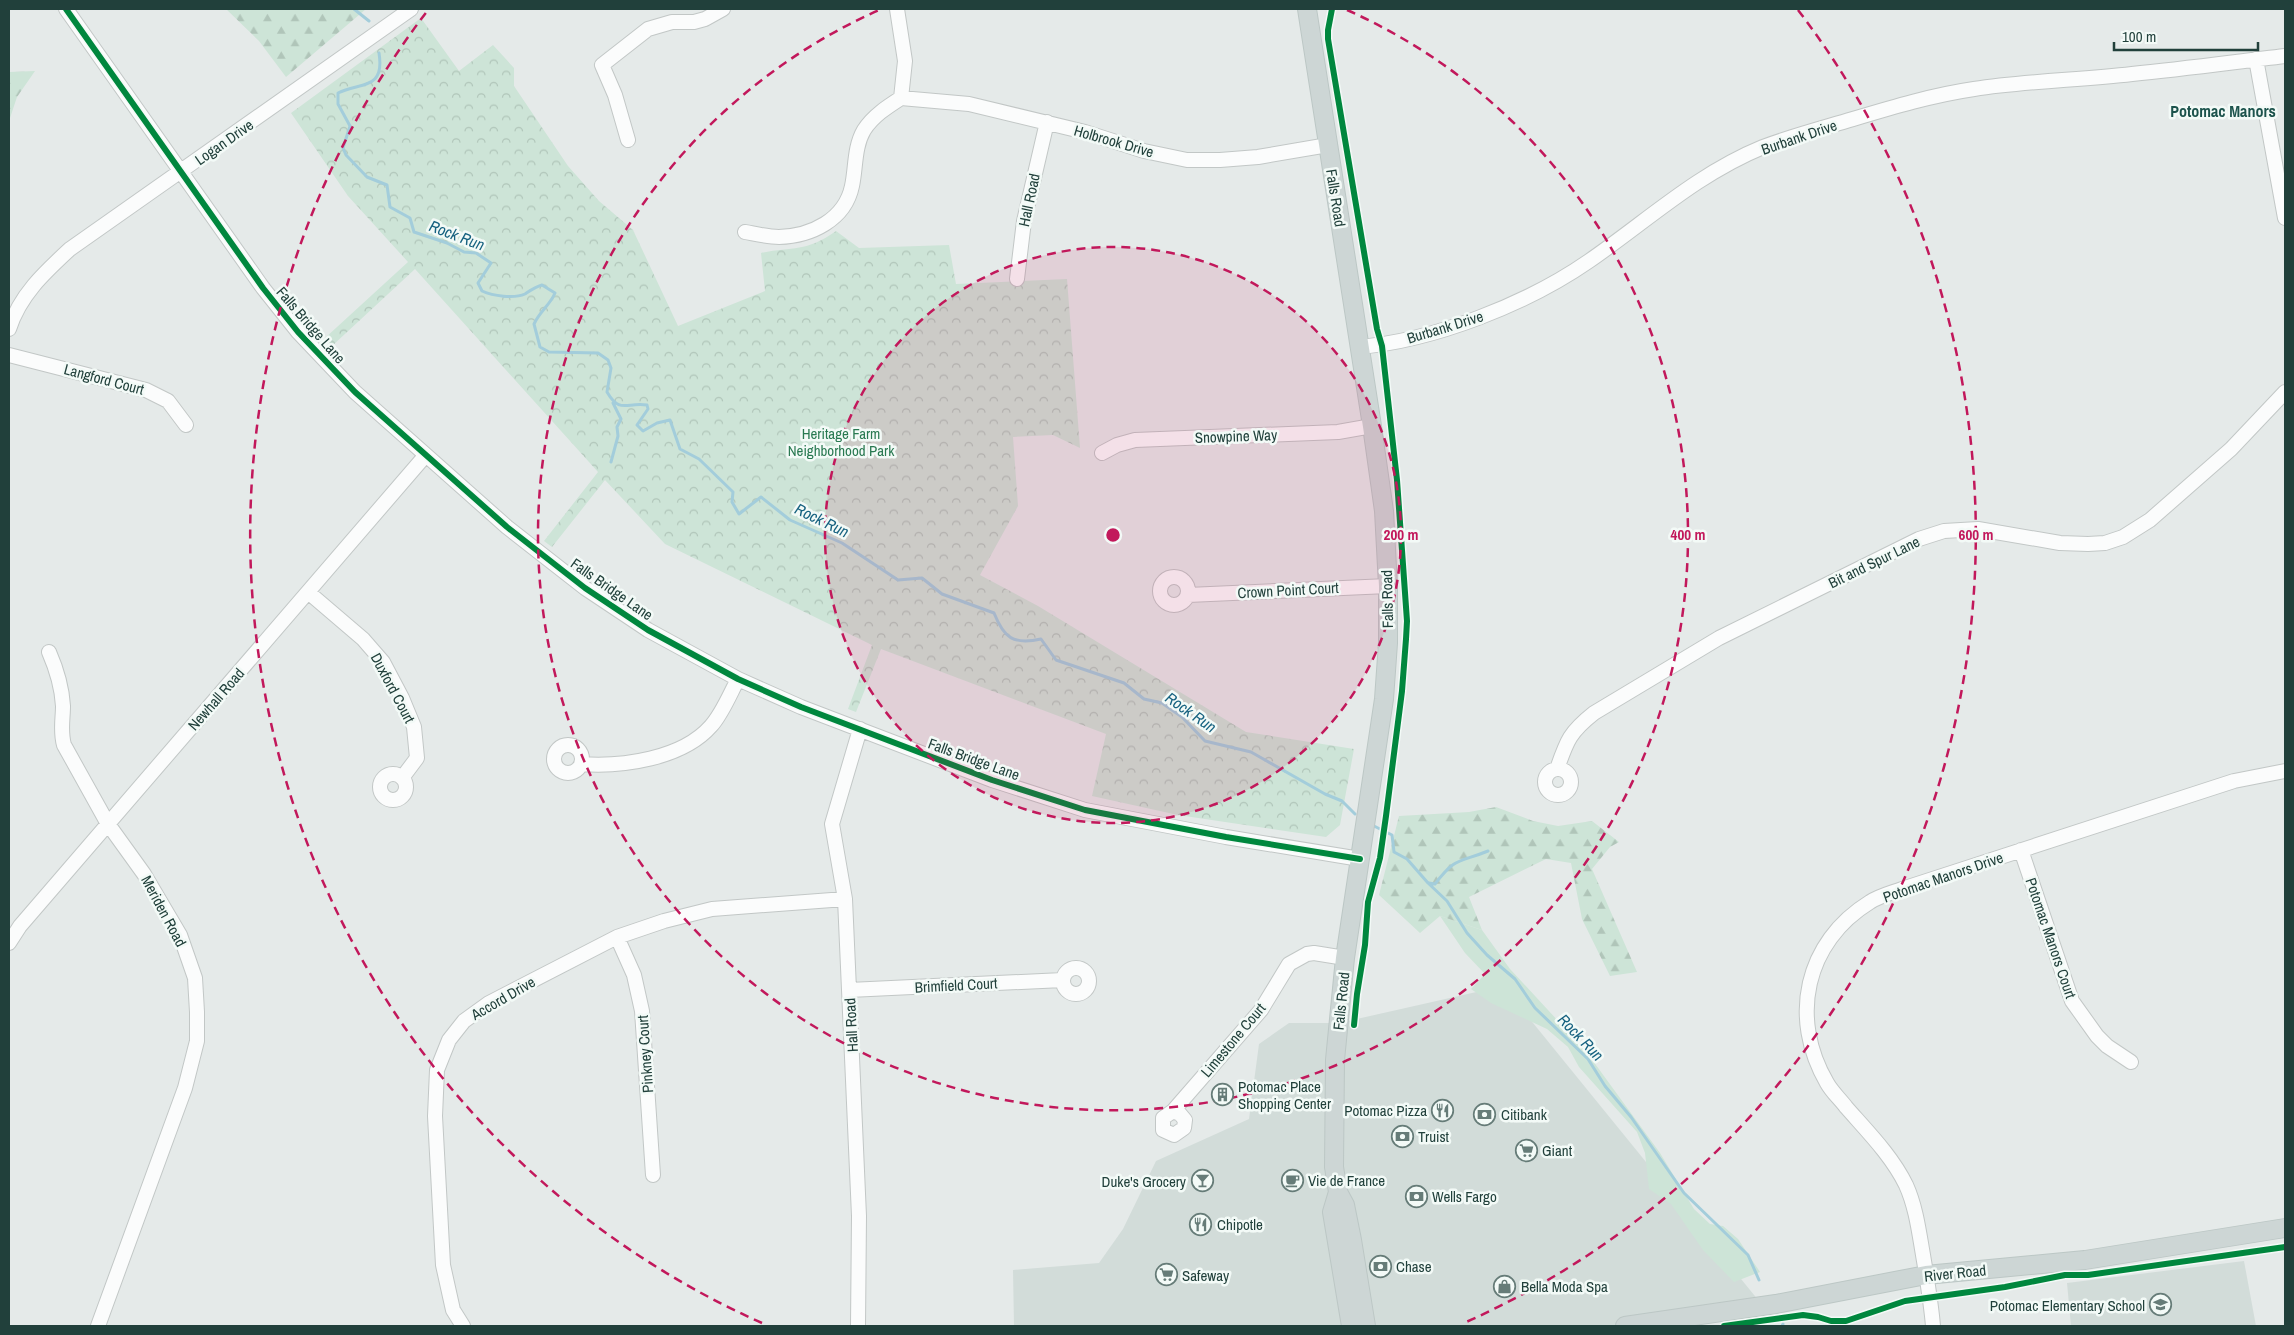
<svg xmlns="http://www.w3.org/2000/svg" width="2294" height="1335" viewBox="0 0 2294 1335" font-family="'Archivo Narrow',sans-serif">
<defs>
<pattern id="forest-firs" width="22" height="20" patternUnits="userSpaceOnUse" patternTransform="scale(1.25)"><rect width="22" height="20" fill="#cde4d7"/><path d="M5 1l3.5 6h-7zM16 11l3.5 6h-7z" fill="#b0c5b9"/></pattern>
<pattern id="park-crowns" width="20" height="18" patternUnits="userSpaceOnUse" patternTransform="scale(1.25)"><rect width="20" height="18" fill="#cde4d7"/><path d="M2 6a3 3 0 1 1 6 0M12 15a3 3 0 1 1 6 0" fill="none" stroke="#b0c5b9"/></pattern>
</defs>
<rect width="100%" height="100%" fill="#e5eae9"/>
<!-- built -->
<path fill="#d2dcd9" d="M1503 986 1763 1306 1639 1326H1014L1013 1270 1099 1263 1123 1229 1156 1161 1249 1119 1259 1044 1289 1023H1339Z
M2244 1261 2256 1326H2071L2067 1283Z"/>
<!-- green -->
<path fill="#cde4d7" d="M1440 916 1482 930 1510 969 1585 1050 1660 1153 1694 1209 1710 1224 1723 1226 1738 1239 1760 1272 1734 1282 1703 1250 1671 1204 1649 1189 1645 1153 1637 1132 1579 1067 1568 1047 1547 1029 1491 1003 1471 989 1485 974 1465 953Z"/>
<!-- forest -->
<path fill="url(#forest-firs)" d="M226 9H366L286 77 259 41Z
M35 71 17 97 9 121V72Z
M1496 807 1533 821 1558 826 1592 821 1619 842 1610 847 1592 869 1637 972 1610 976 1582 919 1571 863 1546 859 1469 897 1482 930 1440 916 1420 933 1379 895 1399 816 1469 812Z"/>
<!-- park -->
<path fill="url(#park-crowns)" d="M421 18 459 71 493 45 514 68V86L568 166 599 201 633 230 678 326 765 291 761 253C793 246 805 253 836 231L859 248 949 245 956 284 1067 279 1080 448 1053 435 1013 437 1018 506 980 575 1038 606 1246 732 1354 749 1340 825 1326 837 1178 815 1092 796 1106 734 881 649 856 712 848 709 872 645 665 544 605 480 552 547 544 541 598 472 415 269 332 346 325 338 408 262 348 196 291 113Z"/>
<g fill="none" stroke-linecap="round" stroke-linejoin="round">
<!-- stream -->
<path stroke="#a3cddb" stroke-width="3" d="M354 9 369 21
M379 53C385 90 361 82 338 93V104L350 126 343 148 346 155 367 177 387 185 390 207 410 218 414 232 447 243 464 252 476 253 491 263 478 283 482 291C493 296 514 299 525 294 531 290 535 287 542 285L555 293C550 305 540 311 534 324L540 347 549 352 598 353 608 360 611 368 607 392C620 414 626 402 647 405L648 409 637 425 643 431 657 423 670 420 680 449 699 459 733 492 732 502 739 514 761 497 790 520 842 543 898 580 922 578 942 594 994 613C1004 638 1013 645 1041 639L1056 660 1124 683 1144 699 1162 703 1182 717 1205 741 1251 752 1325 794 1342 801 1355 814
M611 462 618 436 617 427 621 419 613 403
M1374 826 1392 835 1394 852 1407 859 1428 883 1447 901 1467 933 1487 955 1515 979 1535 1008 1588 1059 1605 1086 1631 1117 1684 1193 1748 1255 1759 1280
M1429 883 1435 884C1456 856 1459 863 1488 851
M1782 1326 1783 1324"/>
<defs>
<path id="minor" d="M66 9 263 288 298 332 355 392 507 527 585 588 648 630 738 679 801 707 992 780 1085 810 1226 837 1360 859
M2256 59 2285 218
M901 98 969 104 1085 132 1144 151 1187 160H1220L1258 157 1328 145
M628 140 615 95 602 65 648 29 672 22H694L705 19 723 9
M745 232C756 234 768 237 779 237 811 236 845 220 852 186 856 168 854 147 864 130 873 116 887 107 901 98L905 61 897 9
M1017 279 1024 221 1047 122
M9 329C20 295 44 273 70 249L411 9
M1358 347C1433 341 1527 304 1589 261 1647 221 1697 174 1763 147 1792 136 1823 128 1853 119 1893 107 1933 95 1974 89 2026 81 2080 80 2132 74 2183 69 2234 62 2285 56
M9 355 146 390 168 401 186 425
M1102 453 1117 445 1135 440 1338 432 1372 426
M1160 591a14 14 0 1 1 28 0a14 14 0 1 1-28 0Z
M308 592 363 639 383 662 402 698 414 727 417 758 402 778
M1188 595 1388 586
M49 652C56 668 62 688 63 706 63 719 60 731 64 745L108 824 144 874 180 935 195 978 197 1012V1041L185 1088 98 1326
M554 759a14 14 0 1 1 28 0a14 14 0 1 1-28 0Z
M581 764C622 767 682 759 711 726 722 714 730 694 738 679
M1557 769C1567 740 1570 732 1594 713L1719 638 1919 539 1944 531 1978 529 2060 543 2088 544 2105 543 2123 537 2150 520 2231 449 2285 392
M1545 782a13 13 0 1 1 26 0a13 13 0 1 1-26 0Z
M380 787a13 13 0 1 1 26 0a13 13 0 1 1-26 0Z
M2021 850 2072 1001 2097 1036 2107 1046 2131 1062
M617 937 634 975 642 1011 653 1175
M9 943 20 926 425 456
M1063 981a13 13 0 1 1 26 0a13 13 0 1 1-26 0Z
M849 990 1063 980
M1173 1111 1180 1114 1185 1120 1184 1128 1174 1135 1163 1130V1118L1173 1111 1261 1010 1289 964 1307 954 1314 953 1345 958
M463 1326 453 1310 443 1265 435 1116 437 1070 449 1040 464 1021 489 1003 617 937 664 921 712 909 845 899
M858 1326 859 1216 845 899 832 824 860 729
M1933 1326C1931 1302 1927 1279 1923 1255 1919 1232 1916 1207 1906 1185 1892 1156 1867 1131 1846 1107 1840 1099 1832 1092 1827 1083 1789 1018 1805 942 1870 902 1879 896 1891 893 1902 889L2234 781 2285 771"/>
<path id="major" d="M1307 9 1372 426 1384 511 1388 586V643L1384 699 1345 958 1335 1060 1334 1167 1338 1192 1345 1205 1352 1240 1366 1326
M1338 1192 1332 1212 1351 1326
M1625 1326 1776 1304 1926 1275 2085 1260 2285 1228"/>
</defs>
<!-- minor casing -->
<use href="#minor" stroke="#c2c7c6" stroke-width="16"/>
<!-- major casing -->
<use href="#major" stroke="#bcc7c5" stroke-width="20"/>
<!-- minor -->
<use href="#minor" stroke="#fbfcfc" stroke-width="14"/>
<!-- major -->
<use href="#major" stroke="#cdd6d5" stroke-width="18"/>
<defs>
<path id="cycleway" d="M66 9 263 288 298 332 355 392 507 527 585 588 648 630 738 679 801 707 992 780 1085 810 1226 837 1360 859
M1332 9 1328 30V39L1377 329 1382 346 1397 480 1407 621 1406 639 1402 691 1386 816 1380 858 1368 902 1365 945 1357 994 1354 1025
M1724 1326 1803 1315 1818 1317 1831 1321H1846L1905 1301 2005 1287 2065 1275H2088L2285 1247"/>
</defs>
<!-- cycleway casing -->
<use href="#cycleway" stroke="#f3faf7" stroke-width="9"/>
<!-- cycleway -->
<use href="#cycleway" stroke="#00873e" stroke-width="6"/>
</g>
<!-- distance rings -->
<circle cx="1113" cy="535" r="288" fill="#c2185b" fill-opacity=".12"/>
<g fill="none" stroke="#c2185b" stroke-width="2.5" stroke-dasharray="9 6">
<circle cx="1113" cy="535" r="288"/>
<path d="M1347 10A575 575 0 1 1 879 10"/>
<path d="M762 1323A863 863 0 0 1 428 10M1798 10A863 863 0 0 1 1464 1323"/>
</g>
<!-- icons -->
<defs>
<symbol id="building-ring" viewBox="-11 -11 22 22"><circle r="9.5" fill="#f3faf7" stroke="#667c78" stroke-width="1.5"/><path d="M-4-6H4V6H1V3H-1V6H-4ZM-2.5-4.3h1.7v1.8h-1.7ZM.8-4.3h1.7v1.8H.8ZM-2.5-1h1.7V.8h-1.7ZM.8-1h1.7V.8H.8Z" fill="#667c78"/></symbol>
<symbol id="restaurant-ring" viewBox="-11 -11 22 22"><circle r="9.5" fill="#f3faf7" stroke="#667c78" stroke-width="1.5"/><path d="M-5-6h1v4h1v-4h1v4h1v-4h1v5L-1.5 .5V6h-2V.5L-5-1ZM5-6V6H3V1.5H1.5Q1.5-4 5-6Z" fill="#667c78"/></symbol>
<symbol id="bank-ring" viewBox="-11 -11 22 22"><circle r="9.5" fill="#f3faf7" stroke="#667c78" stroke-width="1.5"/><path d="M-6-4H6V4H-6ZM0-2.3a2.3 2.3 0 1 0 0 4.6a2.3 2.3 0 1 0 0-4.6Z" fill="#667c78"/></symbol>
<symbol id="supermarket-ring" viewBox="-11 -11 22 22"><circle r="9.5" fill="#f3faf7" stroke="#667c78" stroke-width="1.5"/><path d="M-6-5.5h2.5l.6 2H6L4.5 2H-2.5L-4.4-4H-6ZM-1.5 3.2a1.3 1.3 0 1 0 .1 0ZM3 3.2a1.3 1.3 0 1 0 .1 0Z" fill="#667c78"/></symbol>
<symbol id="cafe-ring" viewBox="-11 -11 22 22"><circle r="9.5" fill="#f3faf7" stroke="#667c78" stroke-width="1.5"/><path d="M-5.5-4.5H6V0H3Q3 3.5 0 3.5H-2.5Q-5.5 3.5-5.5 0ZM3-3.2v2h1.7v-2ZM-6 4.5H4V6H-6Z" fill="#667c78"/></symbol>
<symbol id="bar-ring" viewBox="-11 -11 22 22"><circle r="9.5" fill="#f3faf7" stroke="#667c78" stroke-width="1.5"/><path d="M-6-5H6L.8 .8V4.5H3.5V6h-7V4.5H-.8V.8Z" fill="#667c78"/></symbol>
<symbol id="shop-ring" viewBox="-11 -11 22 22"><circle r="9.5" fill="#f3faf7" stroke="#667c78" stroke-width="1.5"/><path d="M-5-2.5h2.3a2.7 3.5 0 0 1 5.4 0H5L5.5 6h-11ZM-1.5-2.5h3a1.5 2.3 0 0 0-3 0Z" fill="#667c78"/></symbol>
<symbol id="school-ring" viewBox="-11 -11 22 22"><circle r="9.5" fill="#f3faf7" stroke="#667c78" stroke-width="1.5"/><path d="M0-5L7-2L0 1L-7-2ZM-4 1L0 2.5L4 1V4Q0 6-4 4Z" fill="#667c78"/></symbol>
</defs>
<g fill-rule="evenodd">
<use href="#building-ring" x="1210" y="1082" width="25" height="25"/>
<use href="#restaurant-ring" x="1430" y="1098" width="25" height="25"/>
<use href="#bank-ring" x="1472" y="1102" width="25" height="25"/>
<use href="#bank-ring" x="1390" y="1124" width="25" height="25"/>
<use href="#supermarket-ring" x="1514" y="1138" width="25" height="25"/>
<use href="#cafe-ring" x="1280" y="1168" width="25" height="25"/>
<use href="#bar-ring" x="1190" y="1168" width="25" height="25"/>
<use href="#bank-ring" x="1404" y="1184" width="25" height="25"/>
<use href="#restaurant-ring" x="1188" y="1212" width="25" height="25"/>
<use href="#bank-ring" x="1368" y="1254" width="25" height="25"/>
<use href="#supermarket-ring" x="1154" y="1262" width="25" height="25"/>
<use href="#shop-ring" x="1492" y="1274" width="25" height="25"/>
<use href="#school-ring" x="2148" y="1292" width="25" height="25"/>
</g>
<g text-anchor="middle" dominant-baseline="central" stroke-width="5" stroke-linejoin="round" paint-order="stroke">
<!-- street labels -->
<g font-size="15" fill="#21403b" stroke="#f3faf7">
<text transform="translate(1799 137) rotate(-19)">Burbank Drive</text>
<text transform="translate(1114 141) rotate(16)">Holbrook Drive</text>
<text transform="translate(224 142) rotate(-35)">Logan Drive</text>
<text transform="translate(1336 198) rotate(81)">Falls Road</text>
<text transform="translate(1029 200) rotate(-78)">Hall Road</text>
<text transform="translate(311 325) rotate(49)">Falls Bridge Lane</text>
<text transform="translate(1445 327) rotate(-17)">Burbank Drive</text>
<text transform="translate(104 379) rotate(15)">Langford Court</text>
<text transform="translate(1236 436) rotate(-2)">Snowpine Way</text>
<text transform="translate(1874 562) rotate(-26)">Bit and Spur Lane</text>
<text transform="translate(612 589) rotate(35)">Falls Bridge Lane</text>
<text transform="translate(1288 590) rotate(-3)">Crown Point Court</text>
<text transform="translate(1387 599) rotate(-91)">Falls Road</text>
<text transform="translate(393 688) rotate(62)">Duxford Court</text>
<text transform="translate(216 699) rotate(-49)">Newhall Road</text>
<text transform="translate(974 759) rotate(20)">Falls Bridge Lane</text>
<text transform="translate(1943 877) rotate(-19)">Potomac Manors Drive</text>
<text transform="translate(164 911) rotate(62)">Meriden Road</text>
<text transform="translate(2051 938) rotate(71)">Potomac Manors Court</text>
<text transform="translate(956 985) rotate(-3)">Brimfield Court</text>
<text transform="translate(503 998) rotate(-30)">Accord Drive</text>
<text transform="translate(1341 1001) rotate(-84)">Falls Road</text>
<text transform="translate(851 1025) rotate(-93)">Hall Road</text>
<text transform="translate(1233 1040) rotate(-50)">Limestone Court</text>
<text transform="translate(645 1054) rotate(-94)">Pinkney Court</text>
<text transform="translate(1955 1273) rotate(-6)">River Road</text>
</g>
<!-- park labels -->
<g font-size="15" fill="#297951" stroke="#f3faf7">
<text x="841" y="433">Heritage Farm<tspan x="841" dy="17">Neighborhood Park</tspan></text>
</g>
<!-- poi labels -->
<g font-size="15" fill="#21403b" stroke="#f3faf7" text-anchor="start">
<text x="1238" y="1086">Potomac Place<tspan x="1238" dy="17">Shopping Center</tspan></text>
<text x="1427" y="1110" text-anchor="end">Potomac Pizza</text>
<text x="1501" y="1114">Citibank</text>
<text x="1418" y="1136">Truist</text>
<text x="1542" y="1150">Giant</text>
<text x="1308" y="1180">Vie de France</text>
<text x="1186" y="1181" text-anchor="end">Duke's Grocery</text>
<text x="1432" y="1196">Wells Fargo</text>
<text x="1217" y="1224">Chipotle</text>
<text x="1396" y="1266">Chase</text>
<text x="1182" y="1275">Safeway</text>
<text x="1521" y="1286">Bella Moda Spa</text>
<text x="2145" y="1305" text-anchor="end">Potomac Elementary School</text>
</g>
<!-- neighbourhood labels -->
<g font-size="16" font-weight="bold" fill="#1c534c" stroke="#f3faf7">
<text x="2223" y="111">Potomac Manors</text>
</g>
<!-- water labels -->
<g font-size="16" font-style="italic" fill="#176280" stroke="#f3faf7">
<text transform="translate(457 235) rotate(21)">Rock Run</text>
<text transform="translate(822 520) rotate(26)">Rock Run</text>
<text transform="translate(1191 712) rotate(35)">Rock Run</text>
<text transform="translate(1581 1037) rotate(46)">Rock Run</text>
</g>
</g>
<circle cx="1113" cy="535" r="8" fill="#c2185b" stroke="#f3faf7" stroke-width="2.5"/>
<g font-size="15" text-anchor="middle" font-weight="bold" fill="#c2185b" stroke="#f3faf7" stroke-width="5" stroke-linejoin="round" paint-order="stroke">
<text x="1401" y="540">200 m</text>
<text x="1688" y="540">400 m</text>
<text x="1976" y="540">600 m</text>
</g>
<!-- border -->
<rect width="2294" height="1335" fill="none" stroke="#21403b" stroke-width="20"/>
<!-- scale -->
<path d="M2114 42v8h144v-8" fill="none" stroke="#21403b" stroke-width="2.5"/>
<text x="2122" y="42" font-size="15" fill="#21403b" stroke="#f3faf7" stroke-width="4" paint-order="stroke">100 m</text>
</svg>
